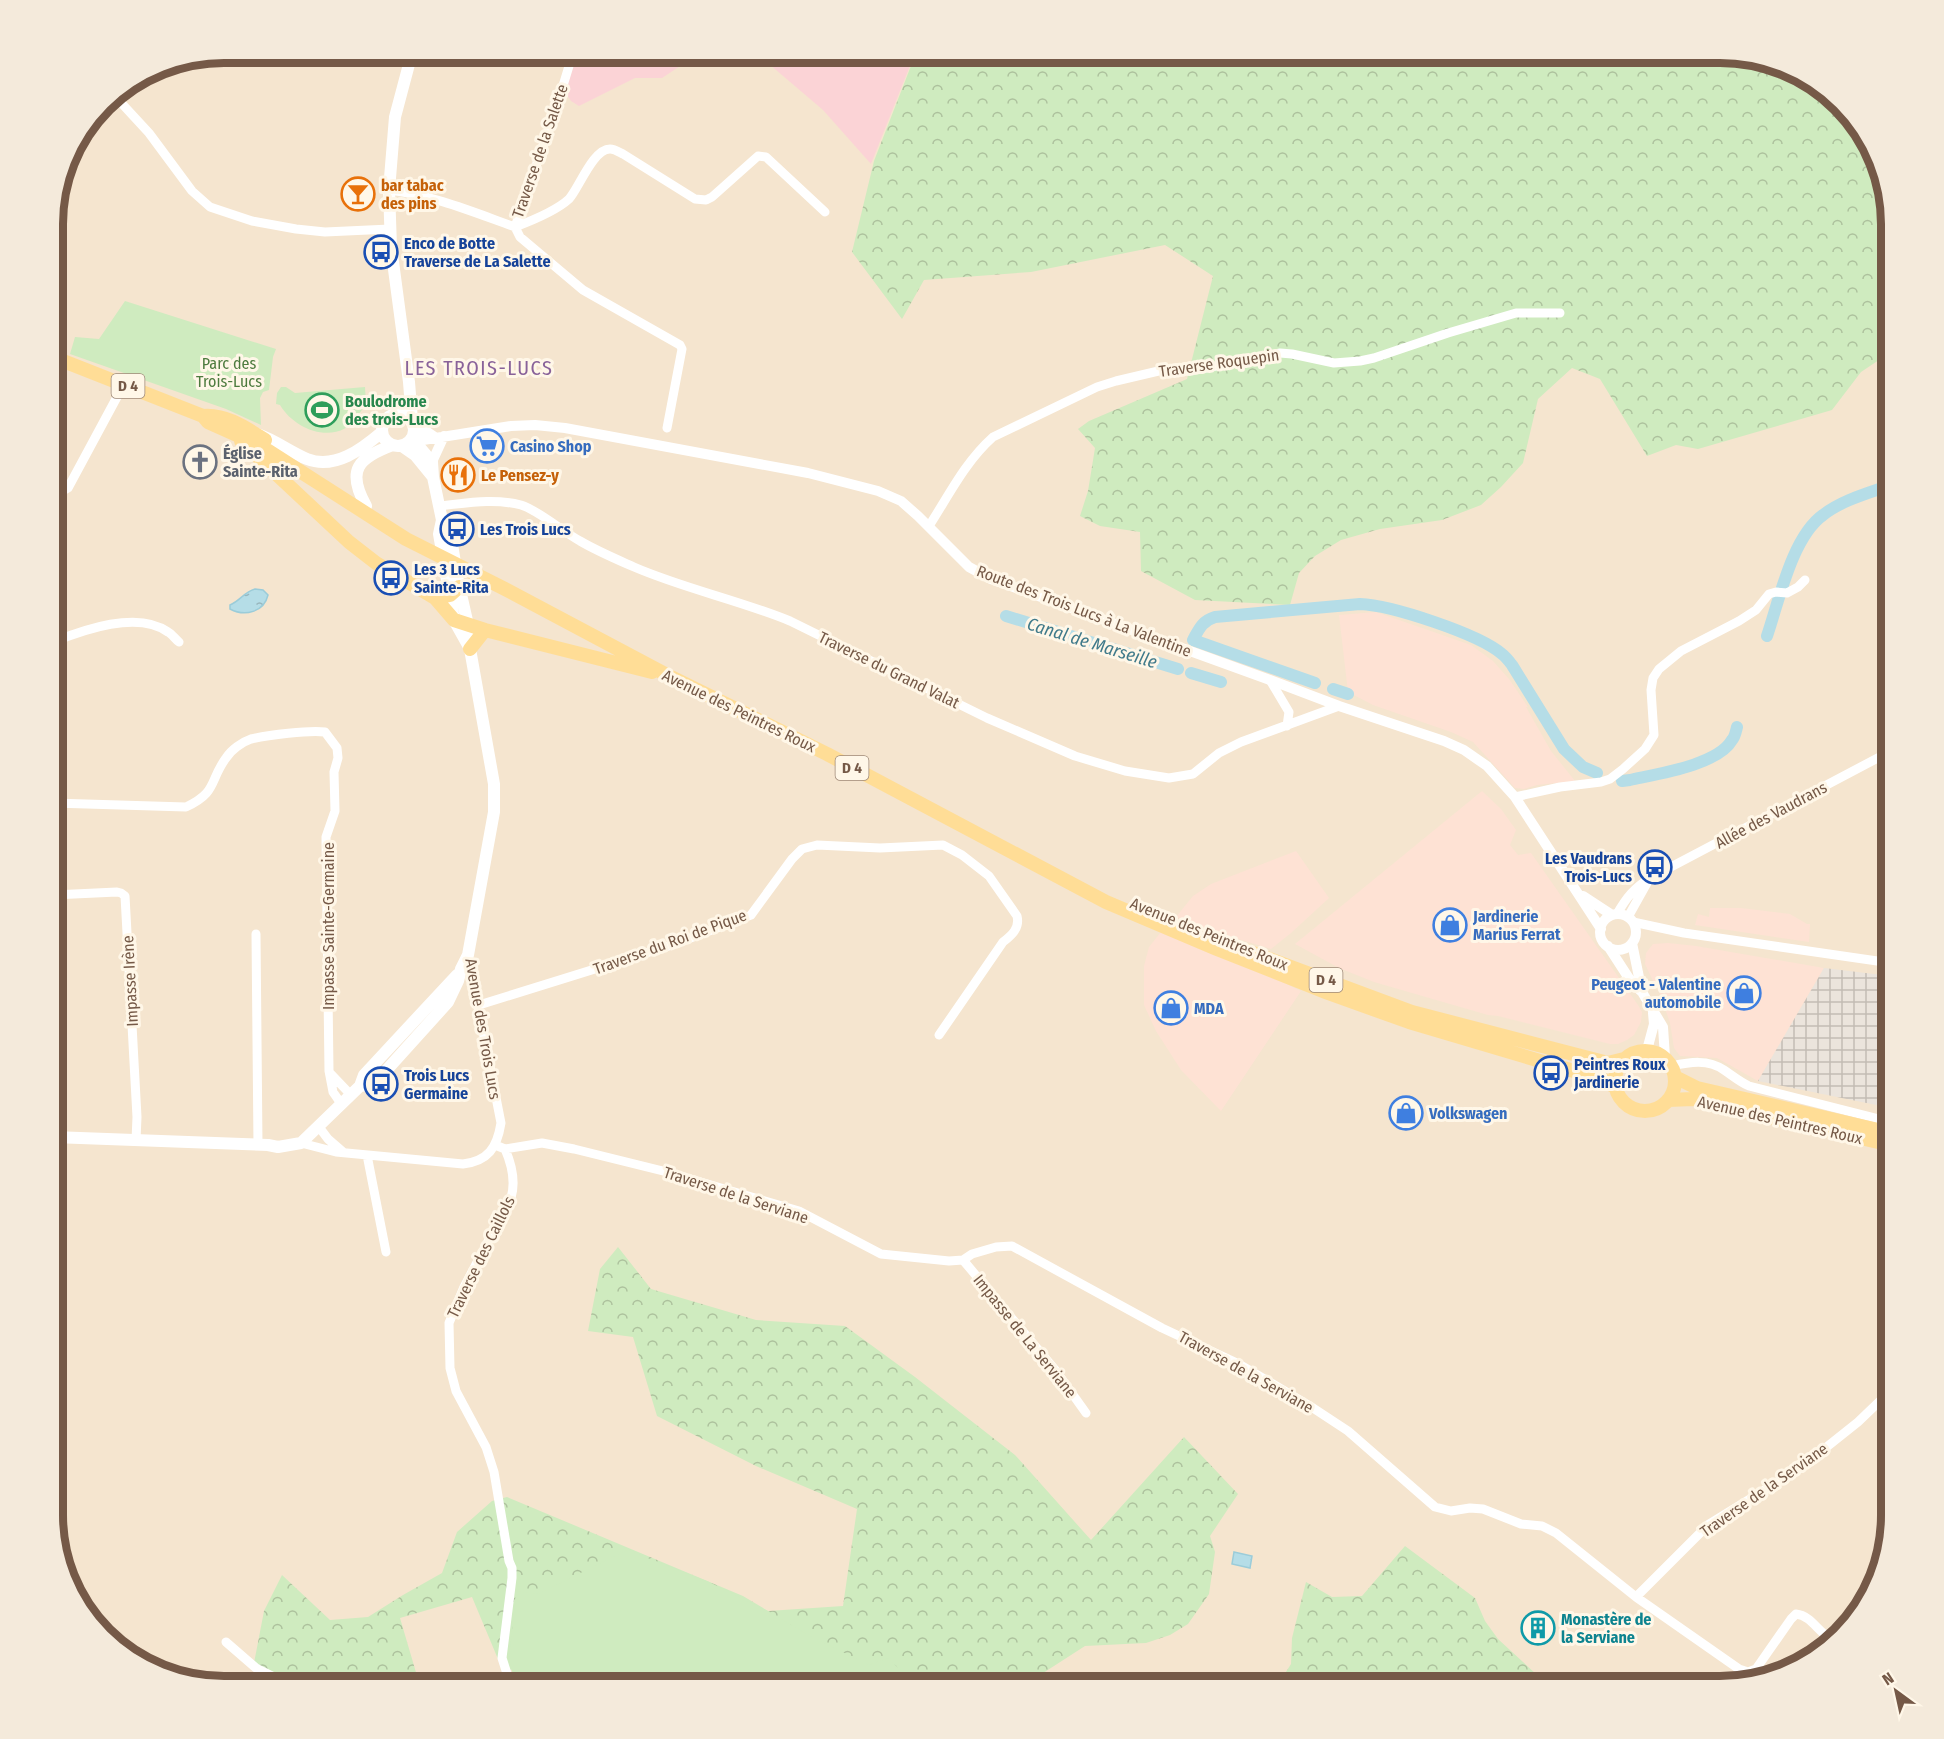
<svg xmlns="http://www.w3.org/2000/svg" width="1944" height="1739" viewBox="0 0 1944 1739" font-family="'Fira Sans Condensed',sans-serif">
<defs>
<pattern id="industrial-grid" width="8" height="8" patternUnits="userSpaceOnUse" patternTransform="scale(1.5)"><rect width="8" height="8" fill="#ebe4dc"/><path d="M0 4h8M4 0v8" fill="none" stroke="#c3bcb4"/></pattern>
<pattern id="forest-crowns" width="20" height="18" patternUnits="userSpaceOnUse" patternTransform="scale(1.5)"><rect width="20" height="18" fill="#cfebbf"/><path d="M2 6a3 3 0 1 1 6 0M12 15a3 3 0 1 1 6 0" fill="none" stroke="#adc19d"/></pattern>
<pattern id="water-ripples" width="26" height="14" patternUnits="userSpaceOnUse" patternTransform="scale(1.5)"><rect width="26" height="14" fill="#b5dde7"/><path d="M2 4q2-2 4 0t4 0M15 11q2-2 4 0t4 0" fill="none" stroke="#98b6bd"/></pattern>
</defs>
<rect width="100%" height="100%" fill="#fdf3e1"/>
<!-- residential -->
<path fill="#f5e5cf" d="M224 53H1720L1785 65 1841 103 1878 158 1891 224V1526L1878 1581 1841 1636 1786 1673 1720 1686H224L158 1673 103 1636 66 1581 53 1526V213L70 149 111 95 159 65Z"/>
<!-- commercial -->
<path fill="#fee2d4" d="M1376 612 1471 645 1493 661 1509 679 1528 707H1526L1551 751 1575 781 1537 785 1524 789 1515 788 1473 742 1451 732 1373 705 1348 692 1339 615Z
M1482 791 1501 809 1516 830 1510 845 1518 855 1531 853 1638 1005 1642 1012 1641 1022 1634 1035 1627 1040 1618 1044H1610L1498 1016 1488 1015 1374 982 1339 968 1295 944Z
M1296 851 1329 898 1291 933 1271 949 1192 925 1176 917 1193 896 1211 884Z
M1710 908H1741L1790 914 1807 924H1810L1809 942 1695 925 1698 914 1709 917Z
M1161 932 1260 971 1301 991 1221 1111 1181 1070 1156 1031 1144 1005V966L1149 947Z
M1668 943 1696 946 1824 968 1758 1081 1717 1058 1680 1056 1674 1048 1670 1023 1658 988 1652 979 1645 964 1646 953 1653 944Z"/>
<!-- industrial -->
<path fill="url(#industrial-grid)" d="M1824 968 1891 976V1108L1758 1081Z"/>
<!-- medical -->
<path fill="#fbd3d6" d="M578 53H700L662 78H635L579 106 571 101 565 92Z
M756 53H915L871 164 823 110Z"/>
<!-- forest -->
<path fill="url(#forest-crowns)" d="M916 53H1720L1785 65 1841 103 1878 158 1891 224V352L1861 372 1832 410 1698 449 1676 445 1647 456 1600 379 1572 368 1538 399 1523 463 1501 487 1481 505 1442 520 1380 529 1341 540 1315 556 1299 573 1290 605 1195 600 1141 571 1140 532 1100 526 1080 516 1088 491 1095 448 1078 429 1089 421 1187 379 1213 276 1165 245 1031 272 924 280 902 319 852 252 874 161Z
M618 1247 651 1289 756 1320 845 1326 915 1377 1015 1455 1091 1540 1184 1437 1238 1494 1210 1536 1215 1552 1209 1594 1188 1624 1170 1635 1146 1643 1085 1646 1023 1686H700L515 1669 503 1671 472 1597 400 1618 420 1686H304L254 1663 264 1611 282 1575 330 1620 368 1617 403 1595 442 1573 457 1532 492 1501 507 1497 743 1596 768 1611 843 1606 857 1509 756 1466 657 1416 633 1337 588 1331 600 1269Z
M1405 1546 1475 1598 1485 1621 1498 1639 1537 1675 1556 1686H1277L1291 1664 1292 1638 1306 1582 1332 1597 1362 1596Z"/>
<!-- park -->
<path fill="#cfebbf" d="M125 301 276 349 273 357 269 390 263 392 260 398 261 425 226 409 70 354 75 337 99 339Z
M281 387H286L295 393 365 387C365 391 366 398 366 402 365 406 361 411 359 414 340 447 296 432 280 405L276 404 277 393Z
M627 1550 707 1581 768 1611 810 1636 869 1665 888 1658 917 1686H529L526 1676 513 1675 509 1660 516 1591 538 1594Z"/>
<!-- water -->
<path fill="url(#water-ripples)" stroke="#9bccd9" stroke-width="1.5" d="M255 589 263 590 268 595C264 612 245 617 230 609V605C240 601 244 592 255 589Z
M1234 1552 1252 1556 1250 1568 1232 1564Z"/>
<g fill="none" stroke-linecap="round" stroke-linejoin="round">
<!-- canal -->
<path stroke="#b5dde7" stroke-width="12" d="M1006 616 1178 669
M1767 636C1779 601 1792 537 1823 515 1842 500 1869 493 1891 485
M1191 673 1221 682
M1315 683 1193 640C1199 629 1202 621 1215 617L1360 604C1391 605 1479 634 1502 654 1506 657 1509 661 1512 665L1564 749 1583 767 1597 773
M1333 689 1348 694
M1622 781 1630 780C1657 774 1718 765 1732 740 1735 737 1736 731 1737 727"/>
<!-- minor -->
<path stroke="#fff" stroke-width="9" d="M113 94 149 133 192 191 210 207 252 221 296 229 325 232 390 229
M63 174 105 103
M389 190C432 195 473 212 515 227L558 102 573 53
M667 428 682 349 680 345 583 290 520 237 515 227C531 221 556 211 569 199 579 188 593 149 610 149 614 149 619 152 623 154L695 199 706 200 712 197 758 156 766 157 825 212
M53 497 68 488 124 384
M439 506C468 503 493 498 521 505 538 510 563 532 580 541 597 551 616 559 634 567 685 589 739 600 790 621L987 718 1075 756 1125 771 1169 778 1193 774 1219 753 1241 742 1339 706
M929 526C949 495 965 462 993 437L1097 387 1116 381 1167 369 1187 371 1201 369 1280 353 1292 354 1334 363 1360 361 1374 358 1448 333 1516 313H1560
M53 642C83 630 138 610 168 632 172 634 175 639 179 642
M1270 680 1289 712 1287 726
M1515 797 1560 787 1601 782 1610 779 1623 769 1645 749 1654 735 1651 690 1653 678 1659 669 1681 651 1739 621 1756 610 1769 594 1776 592 1787 593 1798 587 1805 580
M53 803 186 807C218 792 209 781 226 758 231 750 242 742 251 739 268 735 309 730 325 732L337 748 338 758 334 772 335 811 326 837 329 1071 333 1092 342 1105
M53 895 117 892 121 893 125 896 137 1117 136 1140
M1617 914C1626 898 1634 888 1650 878L1891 751
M1628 917 1647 883
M1633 922 1684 933 1891 963
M256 934 258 1145
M479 1005 672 945 751 915 792 859 802 849 817 845 880 848 943 845 962 855 989 876 1017 916C1020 928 1012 935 1003 942L939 1035
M1672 1066C1690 1062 1708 1059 1724 1070 1733 1076 1740 1082 1749 1086L1891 1122
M330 1073 351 1095
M319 1127 328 1139 343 1152
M301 1143 336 1152 463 1164C488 1161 497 1148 501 1123L468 955
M495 1145 505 1149C512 1165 516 1181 511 1198L464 1287 449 1323 450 1368 456 1391 486 1447 494 1472 509 1561 512 1568V1578L502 1658 511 1686
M505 1149 542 1143 574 1149 663 1171 799 1211 881 1254 949 1261 963 1260 972 1254 996 1247 1012 1246 1162 1328 1239 1364 1310 1406 1348 1431 1435 1507 1451 1511 1470 1508 1483 1509 1521 1524 1542 1526 1556 1533 1636 1597 1739 1669 1748 1672 1756 1669 1791 1619 1796 1614C1813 1616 1819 1635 1834 1640L1844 1633
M367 1155 386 1252
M963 1260 1056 1371 1086 1413
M1636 1597 1709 1524 1799 1469 1858 1422 1883 1398 1891 1383
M226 1642 256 1668 292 1686"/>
<!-- tertiary -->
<path stroke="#fff" stroke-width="10" d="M414 423 436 438
M414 436 423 440 511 426 535 425 565 428 808 473 878 491 901 501 918 516 969 567 991 579 1270 680 1339 706 1444 741 1464 750 1487 766 1515 797 1601 929
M432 462 444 436
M1583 896 1612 915
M1600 932a18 18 0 1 1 36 0a18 18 0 1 1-36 0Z
M1632 943 1642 992
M1608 946 1632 983 1642 992 1663 1027 1665 1057
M1647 1050 1654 1024 1653 1013"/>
<!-- secondary -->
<path stroke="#fff" stroke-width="12" d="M412 53 395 117 389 190 391 247 409 382 412 420
M382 430a16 16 0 1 1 32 0a16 16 0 1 1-32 0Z
M257 434C275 440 290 452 307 459 335 470 362 449 382 432
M402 446 415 455 433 477
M366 506C346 470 358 458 393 445
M442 520 439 534 454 620 468 645
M360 1086 374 1084 448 1002 458 981 461 969 468 955 494 812V784L470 649 468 625 458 581 450 532 442 520 433 477 432 462 412 438
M53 1137 268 1145 278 1147 301 1143 360 1086 364 1075 457 975"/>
<!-- primary -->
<path stroke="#ffdd96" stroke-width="14" d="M53 357 203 416C226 414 246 428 265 440
M203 416 208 422 259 445 406 539 505 589 665 674 827 754 1106 902 1217 949 1328 993 1409 1022 1604 1080 1616 1088
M241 441 349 542 376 563 435 598 454 620 485 630 652 672
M435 598 450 595 459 587
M470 649 485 630
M1237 947 1412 1012 1608 1063 1624 1059
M1615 1081a30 30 0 1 1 60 0a30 30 0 1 1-60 0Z
M1675 1077 1697 1088 1891 1133
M1668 1100 1693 1099 1891 1145"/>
</g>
<!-- icons -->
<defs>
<symbol id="bar-ring" viewBox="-11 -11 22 22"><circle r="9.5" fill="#fff7e8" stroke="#e8710a" stroke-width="1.5"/><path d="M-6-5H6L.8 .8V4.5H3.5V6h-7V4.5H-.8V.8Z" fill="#e8710a"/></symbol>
<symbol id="bus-ring" viewBox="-11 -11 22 22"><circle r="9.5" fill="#fff7e8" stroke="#1a4fb4" stroke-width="1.5"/><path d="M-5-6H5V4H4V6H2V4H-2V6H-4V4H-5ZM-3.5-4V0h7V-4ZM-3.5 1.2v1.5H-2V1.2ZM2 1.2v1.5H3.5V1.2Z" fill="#1a4fb4"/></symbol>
<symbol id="stadium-ring" viewBox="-11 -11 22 22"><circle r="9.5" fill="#fff7e8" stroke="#2e9e5b" stroke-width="1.5"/><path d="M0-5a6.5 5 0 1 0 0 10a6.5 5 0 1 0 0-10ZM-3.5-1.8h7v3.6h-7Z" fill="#2e9e5b"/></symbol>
<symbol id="supermarket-ring" viewBox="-11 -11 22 22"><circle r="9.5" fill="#fff7e8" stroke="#3f7fe0" stroke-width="1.5"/><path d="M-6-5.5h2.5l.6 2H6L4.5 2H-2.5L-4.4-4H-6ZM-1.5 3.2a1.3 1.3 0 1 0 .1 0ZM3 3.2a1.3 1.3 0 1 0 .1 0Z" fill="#3f7fe0"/></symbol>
<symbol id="church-ring" viewBox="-11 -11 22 22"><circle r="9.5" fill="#fff7e8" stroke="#6b7280" stroke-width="1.5"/><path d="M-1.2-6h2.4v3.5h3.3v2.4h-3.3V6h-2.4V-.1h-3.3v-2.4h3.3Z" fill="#6b7280"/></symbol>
<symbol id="restaurant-ring" viewBox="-11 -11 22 22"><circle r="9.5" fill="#fff7e8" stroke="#e8710a" stroke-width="1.5"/><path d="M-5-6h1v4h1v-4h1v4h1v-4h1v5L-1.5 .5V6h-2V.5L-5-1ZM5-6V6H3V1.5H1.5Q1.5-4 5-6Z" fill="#e8710a"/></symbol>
<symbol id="shop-ring" viewBox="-11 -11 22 22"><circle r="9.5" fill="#fff7e8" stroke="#3f7fe0" stroke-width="1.5"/><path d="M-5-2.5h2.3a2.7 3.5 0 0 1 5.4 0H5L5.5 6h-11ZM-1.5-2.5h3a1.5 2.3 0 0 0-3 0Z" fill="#3f7fe0"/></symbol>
<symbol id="building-ring" viewBox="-11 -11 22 22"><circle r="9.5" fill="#fff7e8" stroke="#0f9aa8" stroke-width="1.5"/><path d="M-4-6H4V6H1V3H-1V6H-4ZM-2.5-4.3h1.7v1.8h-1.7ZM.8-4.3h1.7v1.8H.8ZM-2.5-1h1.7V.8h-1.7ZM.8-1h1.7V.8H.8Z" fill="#0f9aa8"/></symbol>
</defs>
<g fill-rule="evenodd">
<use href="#bar-ring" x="339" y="175" width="38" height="38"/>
<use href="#bus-ring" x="362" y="233" width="38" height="38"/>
<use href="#stadium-ring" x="303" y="391" width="38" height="38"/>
<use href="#supermarket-ring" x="468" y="427" width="38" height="38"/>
<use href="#church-ring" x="181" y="443" width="38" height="38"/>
<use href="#restaurant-ring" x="439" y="456" width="38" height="38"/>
<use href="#bus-ring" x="438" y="510" width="38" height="38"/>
<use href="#bus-ring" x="372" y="559" width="38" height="38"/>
<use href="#bus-ring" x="1636" y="848" width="38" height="38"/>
<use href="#shop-ring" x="1431" y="906" width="38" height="38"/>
<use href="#shop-ring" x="1725" y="974" width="38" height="38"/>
<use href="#shop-ring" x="1152" y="989" width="38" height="38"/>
<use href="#bus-ring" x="1532" y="1054" width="38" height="38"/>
<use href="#bus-ring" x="362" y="1065" width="38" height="38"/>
<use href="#shop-ring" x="1387" y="1094" width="38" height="38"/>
<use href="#building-ring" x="1519" y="1609" width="38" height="38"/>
</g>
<g text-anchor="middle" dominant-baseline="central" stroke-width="6" stroke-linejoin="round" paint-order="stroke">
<!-- shield labels -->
<g fill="#fff7e8" stroke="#9e8877" stroke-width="1.5">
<rect x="111.5" y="374" width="33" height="24" rx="4.5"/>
<rect x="835.5" y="756" width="33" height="24" rx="4.5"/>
<rect x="1309.5" y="968" width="33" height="24" rx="4.5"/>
</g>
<g font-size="15" font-weight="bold" fill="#755947">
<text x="128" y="386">D 4</text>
<text x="852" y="768">D 4</text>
<text x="1326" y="980">D 4</text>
</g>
<!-- street labels -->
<g font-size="16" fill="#755947" stroke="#fff7e8">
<text transform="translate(540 151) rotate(-71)">Traverse de la Salette</text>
<text transform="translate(1219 363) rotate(-8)">Traverse Roquepin</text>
<text transform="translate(1084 611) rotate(21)">Route des Trois Lucs à La Valentine</text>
<text transform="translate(889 670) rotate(26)">Traverse du Grand Valat</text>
<text transform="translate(739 711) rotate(26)">Avenue des Peintres Roux</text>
<text transform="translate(1771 815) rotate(-28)">Allée des Vaudrans</text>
<text transform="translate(328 926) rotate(-90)">Impasse Sainte-Germaine</text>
<text transform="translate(1209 934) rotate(22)">Avenue des Peintres Roux</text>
<text transform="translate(670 942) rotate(-20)">Traverse du Roi de Pique</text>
<text transform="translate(130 981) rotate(-93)">Impasse Irène</text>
<text transform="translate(483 1029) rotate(80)">Avenue des Trois Lucs</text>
<text transform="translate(1780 1120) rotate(13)">Avenue des Peintres Roux</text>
<text transform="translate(736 1195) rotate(18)">Traverse de la Serviane</text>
<text transform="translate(481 1257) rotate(-64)">Traverse des Caillols</text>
<text transform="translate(1025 1336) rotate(51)">Impasse de La Serviane</text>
<text transform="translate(1246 1372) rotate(29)">Traverse de la Serviane</text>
<text transform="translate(1764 1490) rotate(-35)">Traverse de la Serviane</text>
</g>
<!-- food labels -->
<g font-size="16" font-weight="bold" fill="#c56008" stroke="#fff7e8" text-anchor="start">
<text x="381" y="185">bar tabac<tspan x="381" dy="18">des pins</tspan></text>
<text x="481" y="475">Le Pensez-y</text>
</g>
<!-- transit labels -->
<g font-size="16" font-weight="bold" fill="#164399" stroke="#fff7e8" text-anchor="start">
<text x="404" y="243">Enco de Botte<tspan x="404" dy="18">Traverse de La Salette</tspan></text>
<text x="480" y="529">Les Trois Lucs</text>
<text x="414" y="569">Les 3 Lucs<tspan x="414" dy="18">Sainte-Rita</tspan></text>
<text x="1632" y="858" text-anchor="end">Les Vaudrans<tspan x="1632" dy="18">Trois-Lucs</tspan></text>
<text x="1574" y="1064">Peintres Roux<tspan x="1574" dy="18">Jardinerie</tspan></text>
<text x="404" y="1075">Trois Lucs<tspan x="404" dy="18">Germaine</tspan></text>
</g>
<!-- park labels -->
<g font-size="16" fill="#4d7b3e" stroke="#fff7e8">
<text x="229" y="363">Parc des<tspan x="229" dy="18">Trois-Lucs</tspan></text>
</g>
<!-- leisure labels -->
<g font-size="16" font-weight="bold" fill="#27864d" stroke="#fff7e8" text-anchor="start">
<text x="345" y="401">Boulodrome<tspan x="345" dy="18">des trois-Lucs</tspan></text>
</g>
<!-- shop labels -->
<g font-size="16" font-weight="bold" fill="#366cbe" stroke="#fff7e8" text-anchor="start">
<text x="510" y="446">Casino Shop</text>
<text x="1473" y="916">Jardinerie<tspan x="1473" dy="18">Marius Ferrat</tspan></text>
<text x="1721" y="984" text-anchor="end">Peugeot - Valentine<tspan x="1721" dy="18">automobile</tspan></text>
<text x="1194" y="1008">MDA</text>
<text x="1429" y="1113">Volkswagen</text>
</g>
<!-- worship labels -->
<g font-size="16" font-weight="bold" fill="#5b616d" stroke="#fff7e8" text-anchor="start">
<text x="223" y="453">Église<tspan x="223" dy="18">Sainte-Rita</tspan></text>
</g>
<!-- culture labels -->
<g font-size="16" font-weight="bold" fill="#0d838f" stroke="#fff7e8" text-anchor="start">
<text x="1561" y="1619">Monastère de<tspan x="1561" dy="18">la Serviane</tspan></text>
</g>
<!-- water labels -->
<g font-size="18" font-style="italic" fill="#407a8a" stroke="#fff7e8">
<text transform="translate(1092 643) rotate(17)">Canal de Marseille</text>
</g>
<!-- quarter labels -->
<g font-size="20" letter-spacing="1.5" fill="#896299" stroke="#fff7e8">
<text x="479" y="368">LES TROIS-LUCS</text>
</g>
</g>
<!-- crop -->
<path d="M0 0H1944V1739H0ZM224 63H1720A161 161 0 0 1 1881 224V1515A161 161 0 0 1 1720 1676H224A161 161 0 0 1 63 1515V224A161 161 0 0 1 224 63Z" fill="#f4eadb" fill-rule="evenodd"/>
<path fill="none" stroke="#755947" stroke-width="8" d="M224 63H1720A161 161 0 0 1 1881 224V1515A161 161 0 0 1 1720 1676H224A161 161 0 0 1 63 1515V224A161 161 0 0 1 224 63Z"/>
<!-- north arrow -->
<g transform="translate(1896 1691) rotate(327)" stroke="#fff7e8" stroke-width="4.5" paint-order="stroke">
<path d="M0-4.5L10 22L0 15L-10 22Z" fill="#755947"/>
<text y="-9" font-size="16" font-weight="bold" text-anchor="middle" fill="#755947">N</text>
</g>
</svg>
